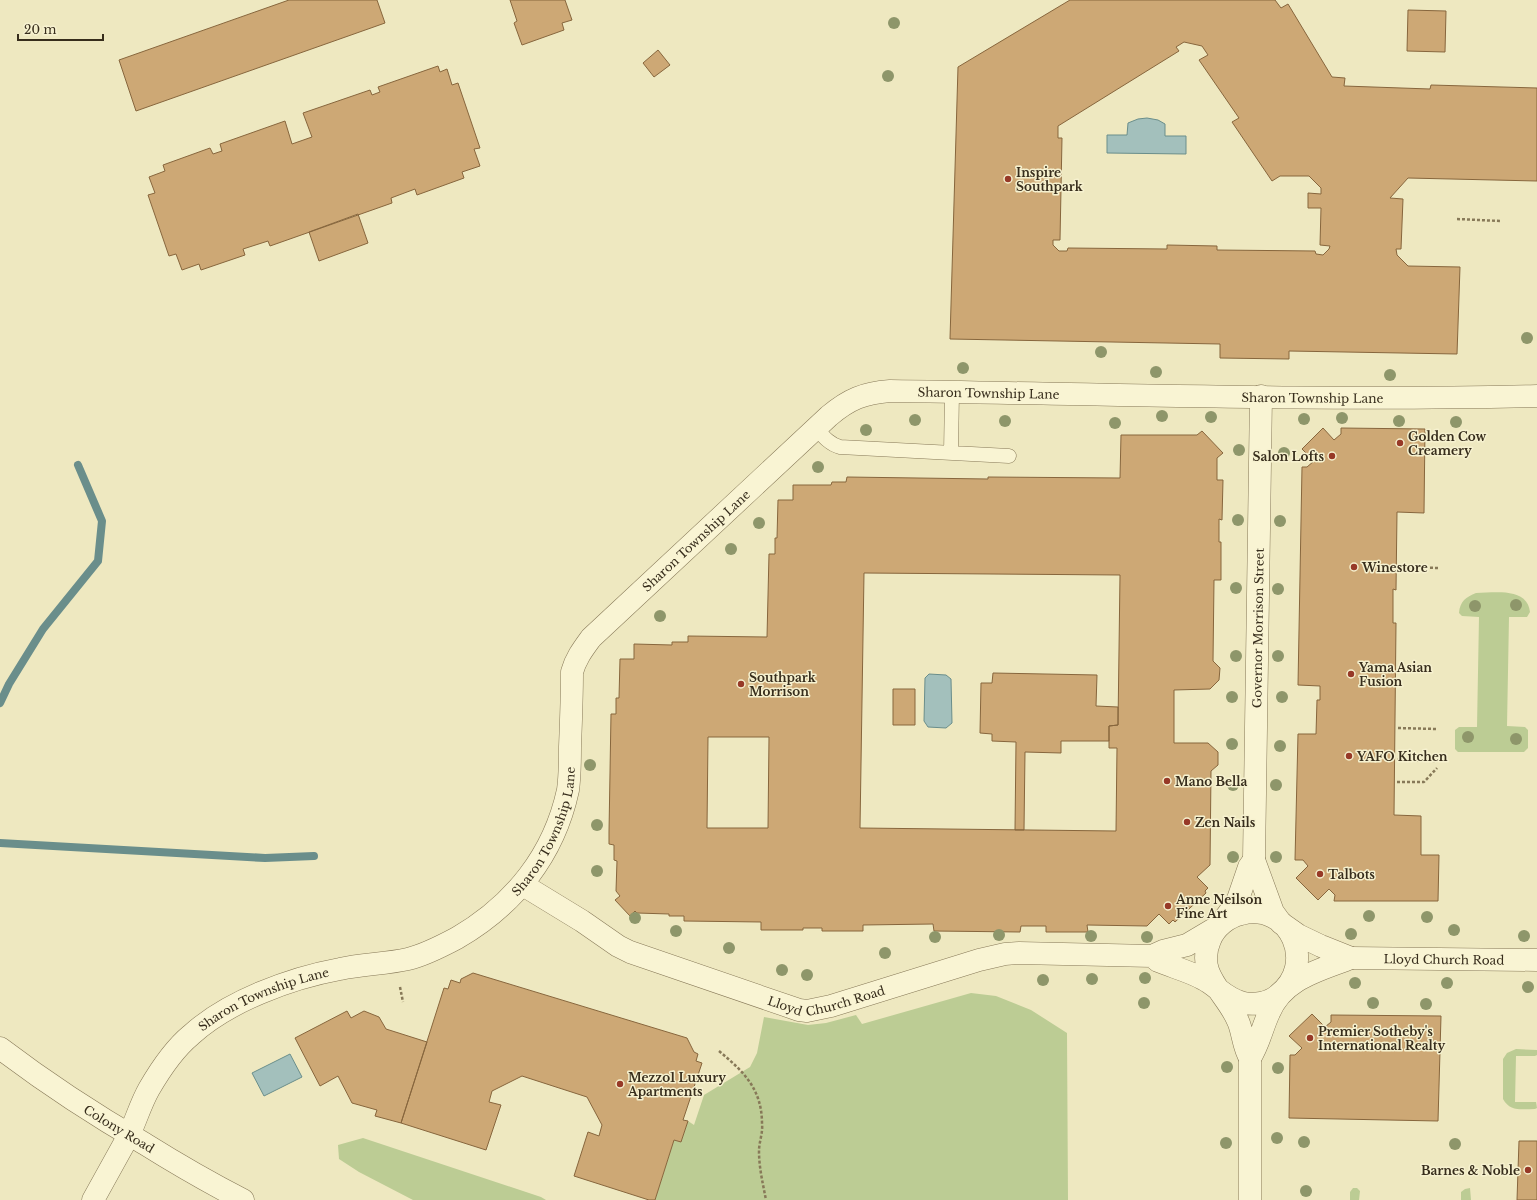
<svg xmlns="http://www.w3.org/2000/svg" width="1537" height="1200" viewBox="0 0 1537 1200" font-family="'Libre Baskerville',serif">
<rect width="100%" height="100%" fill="#eee8c0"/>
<!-- green -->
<path fill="#bccc94" d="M1476 593C1495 593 1527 587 1530 612L1527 617H1509L1507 726 1525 727 1528 730V748L1524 752H1458L1455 749V730L1459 727H1477L1479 617 1462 616 1459 613C1460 601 1466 597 1476 593Z
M971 993 996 996 1031 1010 1067 1033 1068 1200H655L674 1140 681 1142 688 1121 694 1125 704 1095 750 1067 757 1053 764 1017 808 1025 826 1023 856 1015 862 1024Z
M1516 1049 1537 1050V1055L1535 1056H1516L1515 1102H1536L1537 1108 1535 1109C1522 1109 1510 1112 1503 1099V1059L1507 1053Z
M363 1138 541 1197 546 1200H413L359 1172 339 1159 338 1145Z
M1353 1188H1357L1360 1191 1359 1200H1350V1192Z
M1470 1188 1471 1200H1461V1192L1465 1189Z"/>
<!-- water -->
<path fill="#a3c0bc" stroke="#6a8e8b" d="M1147 118 1158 120 1165 124V136H1186V154L1107 153V135H1127L1128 123 1138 119Z
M929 674 946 675 951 679 952 723 946 728 928 727 924 721 925 678Z
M290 1054 302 1077 264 1096 252 1073Z"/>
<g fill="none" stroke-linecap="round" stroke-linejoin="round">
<!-- stream -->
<path stroke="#6a8e8b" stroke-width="8" d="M0 703 9 684 43 629 98 561 102 521 78 465
M0 843 265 858 314 856"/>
</g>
<!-- building -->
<path fill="#cda875" stroke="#87663d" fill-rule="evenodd" d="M289 0H377L385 23 136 111 119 60Z
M510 0H565L572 20 562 23 564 30 522 45 514 23 517 21Z
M1070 0H1275L1281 8 1288 4 1332 77 1345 78 1344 86 1430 89 1431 85 1537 88V181L1408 178 1390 198 1403 199 1401 249H1396L1397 255 1408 266 1460 267 1457 354 1289 351V359L1220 358V344L950 339 958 67ZM1184 42 1202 46 1208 55 1199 60 1239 118 1232 122 1272 181 1280 176H1309L1321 188V194L1308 193V208H1321L1320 245 1330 246 1329 249 1323 255 1316 254 1315 251 1217 250V246L1167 245V249L1068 248 1067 251H1059L1053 245V240H1060L1062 138H1058V126L1179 51 1176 47Z
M1408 10 1446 11 1445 52 1407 51Z
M658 50 670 65 654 77 643 63Z
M438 66 440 72 447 69 452 85 458 83 480 148 474 149 480 166 462 172 464 178 417 195 415 189 391 198 392 203 270 246 268 241 243 249 245 255 201 270 199 264 182 270 176 254 169 256 148 195 155 193 149 177 165 171 163 165 210 148 213 154 222 151 220 144 285 121 292 144 312 137 303 113 370 90 372 95 380 92 378 87Z
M358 214 368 243 319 261 309 232Z
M1323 428 1334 440 1341 434V428L1425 429 1424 513 1397 512 1396 590 1393 589V623H1396L1394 815 1421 816V855H1439L1438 901H1334L1335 895 1329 889 1318 900 1296 878 1308 866 1303 860H1295L1298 734H1316L1317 700H1320V686L1298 685 1302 467H1307L1314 461 1302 449Z
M1202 431 1223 453 1217 458V480H1223L1222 520 1219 519V542H1221V580H1214L1213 661 1220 668 1219 680 1210 689 1174 690V743H1208L1218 752V765L1211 771 1210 865 1197 877 1208 888 1205 891 1206 893 1175 922 1173 920 1169 924 1159 914 1147 926 1087 925 1088 932H1046V926H1021L1020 932 934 931 933 924 863 925V931H822V928H803V930H761V922L684 921V916H669V914L637 913 635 911 630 916 615 900 620 896 616 891 617 861 614 860V845L609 844V832L611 714H616V698H619L620 659H634V644L672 645V642H688V636L767 637 769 554H775V538H777L778 500H793V485H831L832 482H846L847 477 988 479V477L1120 478 1121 435H1197ZM864 573 1120 575 1118 725 1109 726V748H1117L1116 831 860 828ZM708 737H769L768 828H707Z
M993 673 1097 675 1096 706 1118 707V725L1109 726V741H1061V753L1025 752 1024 830H1015L1016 742 992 741V734L980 733 981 683H992Z
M893 689H915V725H893Z
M473 973 687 1038 694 1052 698 1054 696 1061 702 1063 683 1120 688 1121 681 1142 674 1140 655 1200H649L574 1176 588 1132 599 1136 602 1125 587 1097 522 1076 492 1091 489 1102 501 1105 486 1150 401 1123 444 988 448 989 451 980 460 983 461 979Z
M347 1011 351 1018 364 1011 379 1017 386 1029 427 1042 401 1123 375 1116 377 1110 352 1103 338 1076 320 1086 295 1038Z
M1312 1014 1325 1027 1331 1022V1015L1441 1016 1438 1121 1289 1118 1290 1055H1295L1302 1048 1289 1036Z
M1519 1141H1537V1200H1517Z"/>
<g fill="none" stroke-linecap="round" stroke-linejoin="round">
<defs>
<path id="service" d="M816 428C823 436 829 444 840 447L1009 456
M951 453 952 392"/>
<g id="minor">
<path id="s1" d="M1254 860 1261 396"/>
<path id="s2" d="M523 885 582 921 618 946 630 952 799 1010 807 1011 831 1006 979 960 1005 954 1019 953 1152 956 1163 951 1187 945 1219 926 1237 902 1249 867 1254 860 1273 912 1281 923 1298 935 1321 946 1351 958C1321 970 1283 978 1269 1013 1262 1028 1259 1044 1250 1058 1243 1047 1243 1032 1238 1021 1226 992 1195 975 1210 940 1215 927 1228 917 1241 914 1290 901 1318 965 1278 995 1269 1003 1255 1005 1244 1003 1227 1000 1217 986 1203 979 1189 971 1172 967 1158 961L1152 956"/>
<path id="s3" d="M1351 958 1537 960"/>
<path d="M1250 1058V1200"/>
<path id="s4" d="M129 1135C136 1120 141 1103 149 1089 160 1070 174 1049 191 1035 228 1001 291 978 340 969 362 964 386 964 408 959 425 955 442 946 457 938 514 905 554 855 568 790 570 776 570 761 570 747 571 722 572 697 572 672 576 658 583 649 591 638L829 416C849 399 864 393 890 391 1106 394 1321 401 1537 396"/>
</g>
<g id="tertiary">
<path id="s5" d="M0 1048C46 1083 95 1115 145 1144 177 1164 210 1183 243 1200"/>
<path d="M93 1200 129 1135"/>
</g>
</defs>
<!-- service casing -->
<use href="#service" stroke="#877958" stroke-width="15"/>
<!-- minor casing -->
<use href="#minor" stroke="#877958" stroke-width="23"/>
<!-- tertiary casing -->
<use href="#tertiary" stroke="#877958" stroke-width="23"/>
<!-- path -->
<path stroke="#877958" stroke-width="2.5" stroke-dasharray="3 2" stroke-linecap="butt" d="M1457 219 1500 221
M1400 567 1439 568
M1398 728 1437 729
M1397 760 1437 761
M1397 782H1424L1437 768
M400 987 403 1002
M719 1051C744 1072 762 1089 762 1124 763 1133 759 1142 759 1151 759 1168 763 1184 766 1200"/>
<!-- service -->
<use href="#service" stroke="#f9f4d3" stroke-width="14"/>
<!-- minor -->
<use href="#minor" stroke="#f9f4d3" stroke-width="22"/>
<!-- tertiary -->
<use href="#tertiary" stroke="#f9f4d3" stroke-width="22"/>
</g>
<!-- trees -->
<g fill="#8e966a">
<circle cx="894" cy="23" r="6"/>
<circle cx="888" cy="76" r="6"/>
<circle cx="1527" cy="338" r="6"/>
<circle cx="1101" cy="352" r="6"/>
<circle cx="963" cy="368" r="6"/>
<circle cx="1156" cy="372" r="6"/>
<circle cx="1390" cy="375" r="6"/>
<circle cx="1162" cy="416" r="6"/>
<circle cx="1211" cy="417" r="6"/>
<circle cx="1342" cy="418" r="6"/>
<circle cx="1304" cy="419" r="6"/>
<circle cx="915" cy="420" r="6"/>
<circle cx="1005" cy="421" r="6"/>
<circle cx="1399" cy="421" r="6"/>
<circle cx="1456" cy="422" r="6"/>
<circle cx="1115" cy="423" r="6"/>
<circle cx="866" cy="430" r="6"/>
<circle cx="1239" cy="450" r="6"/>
<circle cx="1284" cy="453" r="6"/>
<circle cx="818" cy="467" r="6"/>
<circle cx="1238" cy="520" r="6"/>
<circle cx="1280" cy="521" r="6"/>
<circle cx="759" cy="523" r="6"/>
<circle cx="731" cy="549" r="6"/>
<circle cx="1236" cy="588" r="6"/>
<circle cx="1278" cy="589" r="6"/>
<circle cx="1516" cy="605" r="6"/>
<circle cx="1475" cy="606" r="6"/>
<circle cx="660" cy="616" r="6"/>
<circle cx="1236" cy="656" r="6"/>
<circle cx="1278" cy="656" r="6"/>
<circle cx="1232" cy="697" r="6"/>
<circle cx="1282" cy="697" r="6"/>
<circle cx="1468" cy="737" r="6"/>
<circle cx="1516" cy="739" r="6"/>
<circle cx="1232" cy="744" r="6"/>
<circle cx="1280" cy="746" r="6"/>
<circle cx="590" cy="765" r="6"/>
<circle cx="1233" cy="785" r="6"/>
<circle cx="1276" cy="785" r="6"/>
<circle cx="597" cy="825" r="6"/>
<circle cx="1233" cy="857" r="6"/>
<circle cx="1276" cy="857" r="6"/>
<circle cx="597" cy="871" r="6"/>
<circle cx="1369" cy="916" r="6"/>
<circle cx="1427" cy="917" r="6"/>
<circle cx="635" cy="918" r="6"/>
<circle cx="1454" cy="930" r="6"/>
<circle cx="676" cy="931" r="6"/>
<circle cx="1351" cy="934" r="6"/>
<circle cx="999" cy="935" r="6"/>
<circle cx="1091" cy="936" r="6"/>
<circle cx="1524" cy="936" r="6"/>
<circle cx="935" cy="937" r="6"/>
<circle cx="1147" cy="937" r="6"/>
<circle cx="729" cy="948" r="6"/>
<circle cx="885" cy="953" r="6"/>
<circle cx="782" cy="970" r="6"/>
<circle cx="807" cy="975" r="6"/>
<circle cx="1145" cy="978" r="6"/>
<circle cx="1092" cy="979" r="6"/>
<circle cx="1043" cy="980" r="6"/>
<circle cx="1355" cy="983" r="6"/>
<circle cx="1447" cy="983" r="6"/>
<circle cx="1528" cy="987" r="6"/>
<circle cx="1144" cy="1003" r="6"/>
<circle cx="1373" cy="1003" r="6"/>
<circle cx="1426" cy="1004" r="6"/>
<circle cx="1227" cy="1067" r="6"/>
<circle cx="1278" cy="1068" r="6"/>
<circle cx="1277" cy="1138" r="6"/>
<circle cx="1304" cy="1142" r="6"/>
<circle cx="1226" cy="1143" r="6"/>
<circle cx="1455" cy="1144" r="6"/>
<circle cx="1306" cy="1191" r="6"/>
</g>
<!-- markers -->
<g fill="#973927" stroke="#f6f1cf" stroke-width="1.5">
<circle cx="1008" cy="179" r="4"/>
<circle cx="1400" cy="443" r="4"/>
<circle cx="1332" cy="456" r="4"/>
<circle cx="1354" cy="567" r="4"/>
<circle cx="1351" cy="674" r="4"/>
<circle cx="741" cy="684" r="4"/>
<circle cx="1349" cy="756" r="4"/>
<circle cx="1167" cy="781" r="4"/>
<circle cx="1187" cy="822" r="4"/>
<circle cx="1320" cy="874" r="4"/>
<circle cx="1168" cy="906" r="4"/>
<circle cx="1310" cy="1038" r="4"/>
<circle cx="620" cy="1084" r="4"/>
<circle cx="1528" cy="1170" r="4"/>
</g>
<g text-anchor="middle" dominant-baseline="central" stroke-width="3" stroke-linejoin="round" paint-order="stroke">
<!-- poi labels -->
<g font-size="12" font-weight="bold" fill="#372d1c" stroke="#f6f1cf" text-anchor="start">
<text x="1016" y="172">Inspire<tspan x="1016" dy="14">Southpark</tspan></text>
<text x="1408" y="436">Golden Cow<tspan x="1408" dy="14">Creamery</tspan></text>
<text x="1324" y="456" text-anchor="end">Salon Lofts</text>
<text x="1362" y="567">Winestore</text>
<text x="1359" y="667">Yama Asian<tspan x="1359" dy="14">Fusion</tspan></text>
<text x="749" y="677">Southpark<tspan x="749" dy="14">Morrison</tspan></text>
<text x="1357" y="756">YAFO Kitchen</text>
<text x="1175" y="781">Mano Bella</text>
<text x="1195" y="822">Zen Nails</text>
<text x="1328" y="874">Talbots</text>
<text x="1176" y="899">Anne Neilson<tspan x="1176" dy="14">Fine Art</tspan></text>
<text x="1318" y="1031">Premier Sotheby's<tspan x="1318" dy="14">International Realty</tspan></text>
<text x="628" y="1077">Mezzo1 Luxury<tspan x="628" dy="14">Apartments</tspan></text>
<text x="1520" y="1170" text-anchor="end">Barnes &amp; Noble</text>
</g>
<!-- street labels -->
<g font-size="12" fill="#372d1c" stroke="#f6f1cf">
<text stroke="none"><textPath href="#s4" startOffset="1245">Sharon Township Lane</textPath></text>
<text stroke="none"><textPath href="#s4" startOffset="1569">Sharon Township Lane</textPath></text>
<text stroke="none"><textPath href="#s4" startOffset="897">Sharon Township Lane</textPath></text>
<text stroke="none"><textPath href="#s1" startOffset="232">Governor Morrison Street</textPath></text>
<text stroke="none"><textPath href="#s4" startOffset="549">Sharon Township Lane</textPath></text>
<text stroke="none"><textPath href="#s3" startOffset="93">Lloyd Church Road</textPath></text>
<text stroke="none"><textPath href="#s2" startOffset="333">Lloyd Church Road</textPath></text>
<text stroke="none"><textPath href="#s4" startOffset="201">Sharon Township Lane</textPath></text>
<text stroke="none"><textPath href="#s5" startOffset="144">Colony Road</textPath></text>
</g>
</g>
<!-- scale -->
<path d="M18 34v6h85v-6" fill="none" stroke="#372d1c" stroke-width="2"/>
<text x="24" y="34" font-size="12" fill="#372d1c" stroke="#f6f1cf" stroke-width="3" paint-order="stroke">20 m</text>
</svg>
